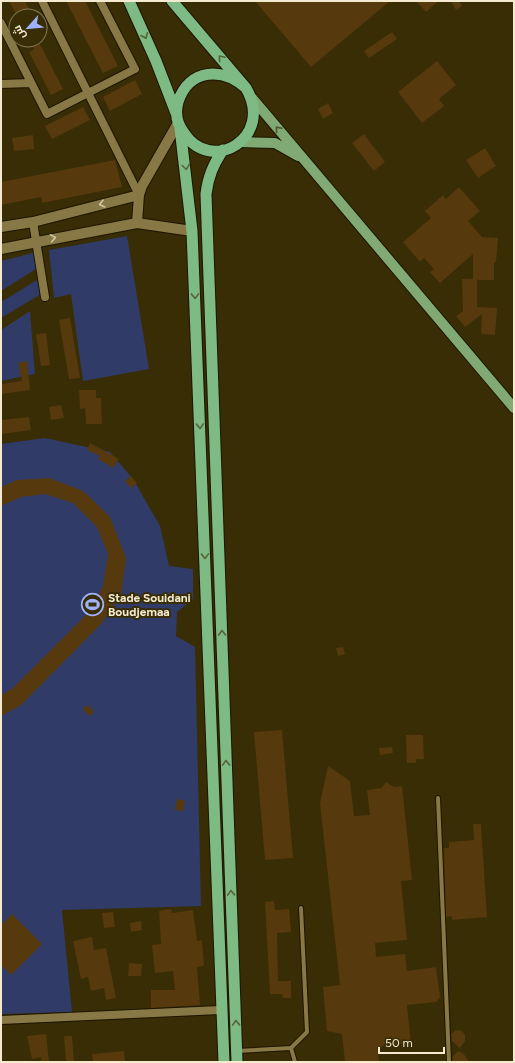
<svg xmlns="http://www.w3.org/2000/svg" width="515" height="1063" viewBox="0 0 515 1063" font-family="Figtree,Cairo,sans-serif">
<rect width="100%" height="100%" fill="#382d05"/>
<!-- green -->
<path fill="#303b68" d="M127 236 149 369 83 381 71 294 54 298 49 250Z
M37 252 39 267 1 291V261Z
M37 280 41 294 1 318V302Z
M30 311 35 374 1 381V330Z
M45 438 110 452 133 479 160 526 169 566 193 569V599L177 612 176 636 195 647 201 906 62 910 72 1012 1 1014V444Z"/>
<!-- building -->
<path fill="#56390c" d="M9 1H25L33 16H17Z
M66 1H85L118 66 103 73Z
M255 1H390L311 67Z
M416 1H438L426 12Z
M451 1H459L462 6 456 10Z
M392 32 397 39 369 58 364 51Z
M29 40H38L63 89 51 95 29 52 34 49Z
M437 61 456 85 439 99 444 106 422 123 398 92Z
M135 80 142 94 110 111 103 97Z
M328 103 333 113 323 119 318 109Z
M83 107 90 120 52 139 45 126Z
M364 134 385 162 374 171 352 143Z
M33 135 34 149 14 151 12 138Z
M485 148 496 166 478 178 466 160Z
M115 160 122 187 42 203 41 197 1 205V182Z
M459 187 480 211 468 221 482 237 498 238 496 262H494V280H477V307L497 308 495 335 481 334 482 314 465 327 456 316 463 311 462 279H473V254L440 283 430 272 434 269 424 258 420 262 403 242 431 218 425 211 443 195 446 199Z
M70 318 80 378 69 379 59 320Z
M46 333 50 365 41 366 36 334Z
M27 361 30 390 1 394V384L22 381 18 363Z
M79 390H96V398H101L102 424H86L85 408 80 409Z
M61 405 64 418 51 420 49 407Z
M29 417 31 430 1 434V420Z
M90 443 119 459 113 468 98 459 100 456 87 450Z
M131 476 137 483 131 488 125 481Z
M49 478 83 491 110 517 126 558 121 595 100 625 21 705 1 716V695L12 689 90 611 103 586 108 554 97 527 73 503 45 494 21 497 1 506V487L17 480Z
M343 647 345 654 338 656 336 648Z
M88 705 94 712 89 716 83 709Z
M282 730 293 858 265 860 254 732Z
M406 735H423L424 759H416V763H407Z
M392 747 393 753 380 755 379 748Z
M328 766 350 781 354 816 370 815 367 790 382 788 386 782 394 787 402 786 412 880 401 881 407 940 375 943 376 957 405 954 407 971 436 967 440 997 436 1002 407 1005 411 1043 377 1047 379 1062H345L342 1034 327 1031 323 987 340 985 320 803Z
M177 799 185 801 183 811 175 810Z
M473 824H481L487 917 452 920V916L446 917 444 848H449V842L474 840Z
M274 901 275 910 289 909 291 932 277 933 278 981H291V998H283L282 994H270L265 902Z
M171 909 172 913 193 910 197 941 202 940 204 966 197 967 200 1005 151 1008V990H175L173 971 155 973 152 945 161 944 159 911Z
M113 912 115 927 104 928 102 913Z
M12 914 42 944 11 975 1 965V925Z
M141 921 142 930 131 932 130 923Z
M92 937 94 950 106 948 116 998 106 1000 104 988 91 991 88 977 81 979 73 941Z
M129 963 142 964 141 976H128Z
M456 1030 462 1031 465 1035V1041L460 1048 452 1041 451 1034Z
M46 1034 49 1062H42L41 1057 32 1059 27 1036Z
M64 1036H72L74 1062H66Z
M124 1051 125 1062H93L92 1054Z
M458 1051 464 1054 469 1062H452L453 1056Z"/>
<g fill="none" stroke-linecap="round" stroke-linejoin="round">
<defs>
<path id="service" d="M438 798 449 1062
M291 1048 307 1032 301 908
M237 1051 291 1048 295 1062"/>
<path id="minor" d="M42 1 139 195
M1 23 47 114 135 69 100 1
M1 84 31 83
M33 222 45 297
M1 1020 220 1010"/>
<path id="tertiary" d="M137 223 139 195 142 186 178 123
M1 227 33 222 139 195
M1 249 137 223 192 231"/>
<path id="primary" d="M252 98 514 408
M240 142 275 143 298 156"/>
<path id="trunk" d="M129 1 156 61 176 113
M172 1 246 88C275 138 211 175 184 133 177 124 175 113 178 102 189 68 223 67 246 88
M180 128 192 231 224 1062
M223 150C213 165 208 177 206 194L237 1062"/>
</defs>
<!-- service casing -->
<use href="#service" stroke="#1d1500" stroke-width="6"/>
<!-- minor casing -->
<use href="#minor" stroke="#1d1500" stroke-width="10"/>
<!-- tertiary casing -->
<use href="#tertiary" stroke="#1d1500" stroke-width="12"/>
<!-- primary casing -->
<use href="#primary" stroke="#1d1500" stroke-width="12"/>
<!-- trunk casing -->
<use href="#trunk" stroke="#1d1500" stroke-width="13"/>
<!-- service -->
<use href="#service" stroke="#887846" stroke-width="4"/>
<!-- minor -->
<use href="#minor" stroke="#887846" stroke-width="8"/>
<!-- tertiary -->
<use href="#tertiary" stroke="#887846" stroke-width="10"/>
<!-- primary -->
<use href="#primary" stroke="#80a974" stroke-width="10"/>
<!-- trunk -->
<use href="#trunk" stroke="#7eba83" stroke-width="11"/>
</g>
<!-- one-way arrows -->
<defs><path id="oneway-chevron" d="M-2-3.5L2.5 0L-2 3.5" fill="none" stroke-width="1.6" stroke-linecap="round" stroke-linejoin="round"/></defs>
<g stroke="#546537">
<use href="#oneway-chevron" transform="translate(145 36) rotate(67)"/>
<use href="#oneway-chevron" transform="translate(221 58) rotate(-130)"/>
<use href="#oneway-chevron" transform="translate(186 167) rotate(82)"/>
<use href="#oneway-chevron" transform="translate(195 296) rotate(88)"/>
<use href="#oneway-chevron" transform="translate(200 426) rotate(88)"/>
<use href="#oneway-chevron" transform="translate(205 556) rotate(88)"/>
<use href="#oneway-chevron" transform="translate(222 633) rotate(-92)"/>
<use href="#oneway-chevron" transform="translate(226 763) rotate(-92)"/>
<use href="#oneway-chevron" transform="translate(231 893) rotate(-92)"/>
<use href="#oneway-chevron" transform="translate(236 1023) rotate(-92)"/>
</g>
<use stroke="#51582c" href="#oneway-chevron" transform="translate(278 129) rotate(-131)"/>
<g stroke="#d3c8a7">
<use href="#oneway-chevron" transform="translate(102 204) rotate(166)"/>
<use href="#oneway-chevron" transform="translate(53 238) rotate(-10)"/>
</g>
<!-- icons -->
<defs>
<symbol id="stadium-ring" viewBox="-11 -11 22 22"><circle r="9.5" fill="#382d05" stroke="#9fb3fd" stroke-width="1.5"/><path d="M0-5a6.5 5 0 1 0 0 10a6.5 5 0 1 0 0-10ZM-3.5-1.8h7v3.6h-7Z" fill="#9fb3fd"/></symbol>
</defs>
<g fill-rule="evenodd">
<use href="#stadium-ring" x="80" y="592" width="25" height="25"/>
</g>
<g text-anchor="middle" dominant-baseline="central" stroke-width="4" stroke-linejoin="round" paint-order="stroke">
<!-- poi labels -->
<g font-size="12" font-weight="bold" fill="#f3ead0" stroke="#382d05" text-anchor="start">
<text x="108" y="598">Stade Souidani<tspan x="108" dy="14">Boudjemaa</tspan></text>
</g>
</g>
<!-- border -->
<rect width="515" height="1063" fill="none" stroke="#f3ead0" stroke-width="4"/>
<!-- north arrow -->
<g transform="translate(28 28) rotate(243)"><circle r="19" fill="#382d05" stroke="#837956"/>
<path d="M0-3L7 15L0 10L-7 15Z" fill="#9fb3fd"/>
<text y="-6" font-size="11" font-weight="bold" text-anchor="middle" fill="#f3ead0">ش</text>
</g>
<!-- scale -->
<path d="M379 1047v6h65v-6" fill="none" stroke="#f3ead0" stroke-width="2"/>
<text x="385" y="1047" font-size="12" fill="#f3ead0" stroke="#382d05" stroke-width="3" paint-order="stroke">50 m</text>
</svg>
